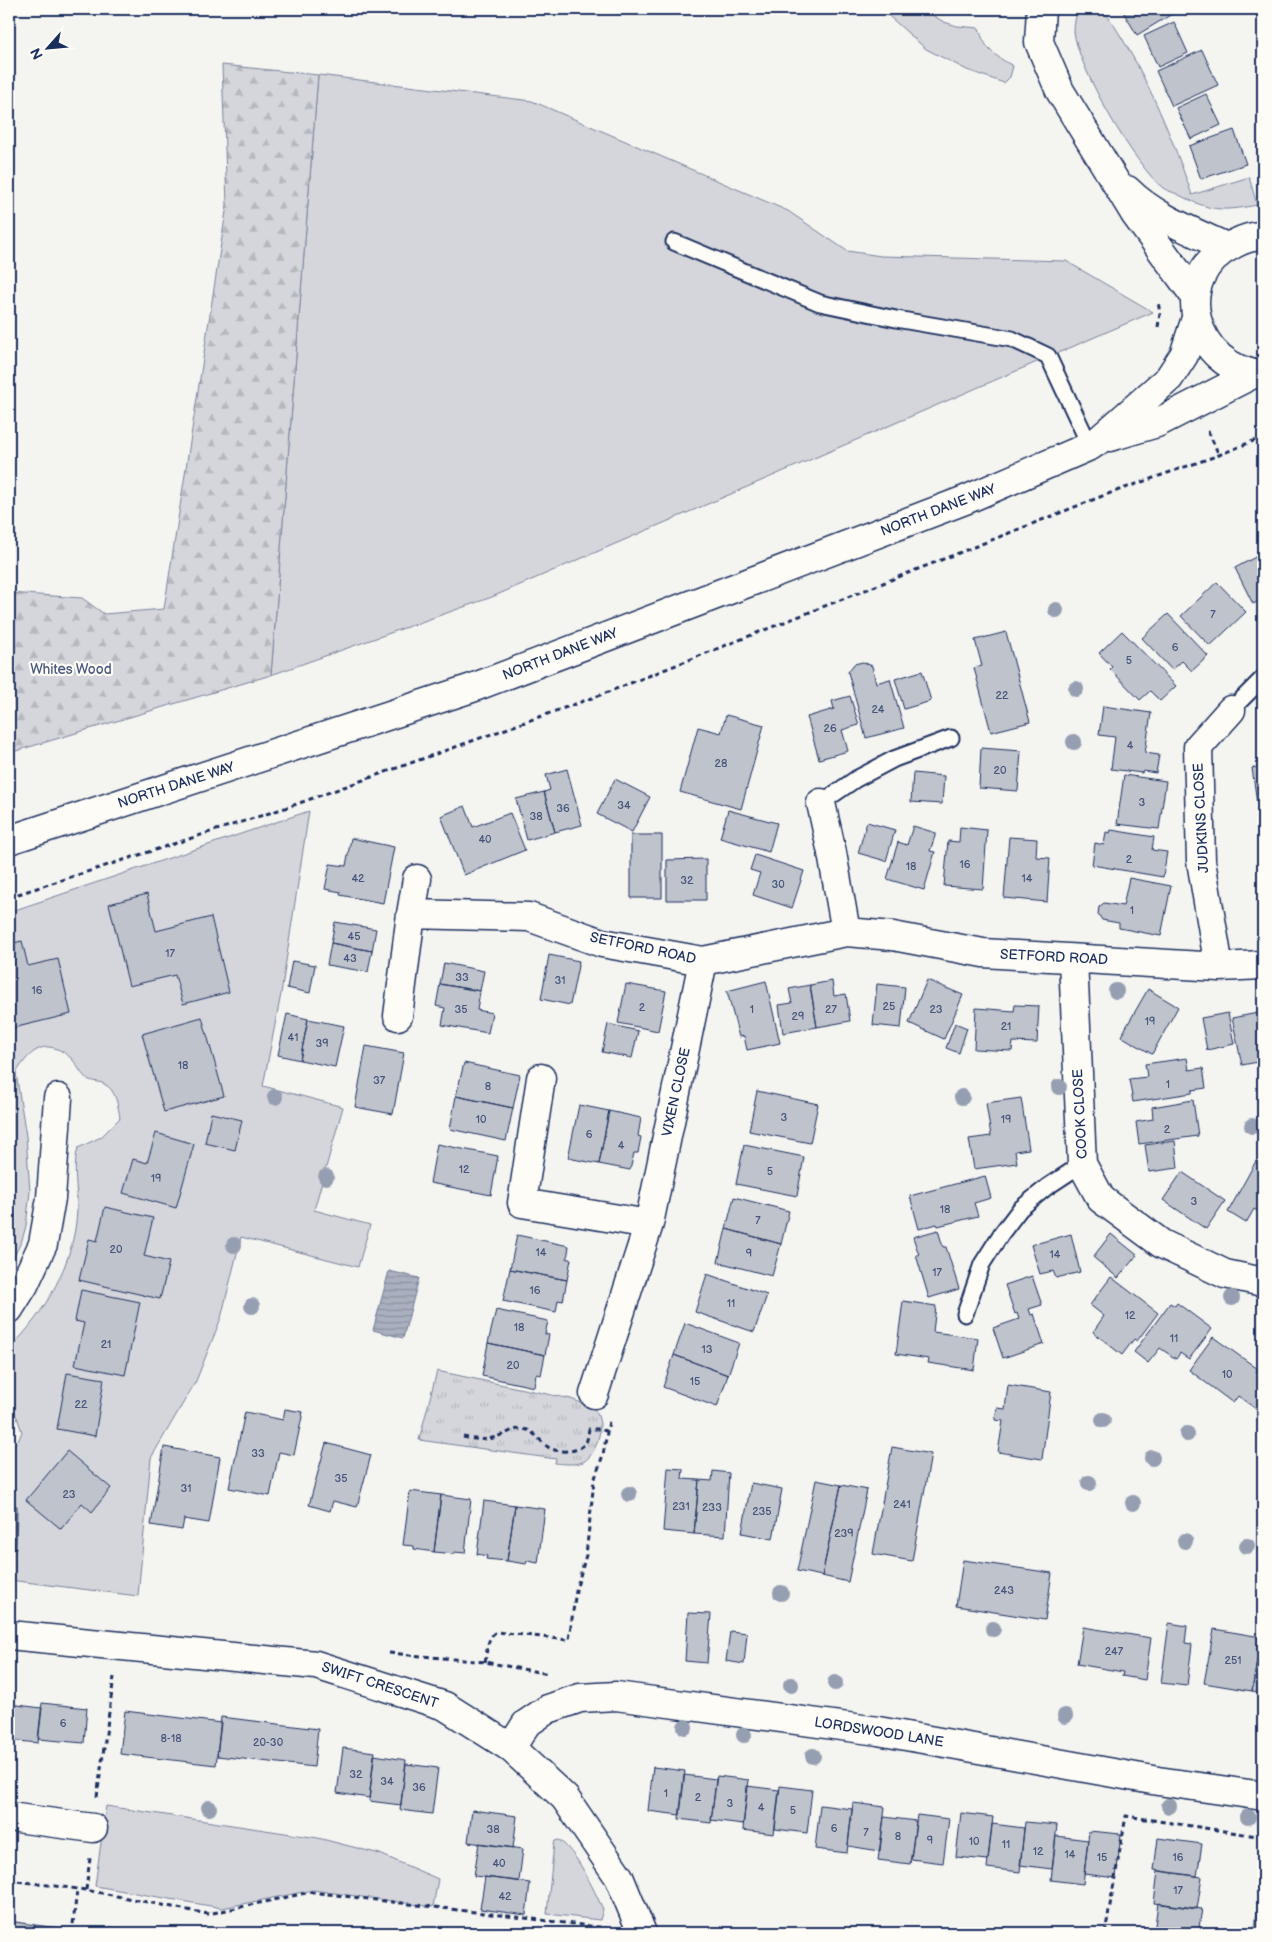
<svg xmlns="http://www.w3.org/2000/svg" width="1272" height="1942" viewBox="0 0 1272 1942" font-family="'Balsamiq Sans',sans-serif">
<defs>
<pattern id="forest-firs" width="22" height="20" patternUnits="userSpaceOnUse" patternTransform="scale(1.25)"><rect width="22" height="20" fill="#d4d6db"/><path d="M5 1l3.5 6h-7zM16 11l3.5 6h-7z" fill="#b5b8be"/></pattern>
<pattern id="park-tufts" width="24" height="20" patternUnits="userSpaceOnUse" patternTransform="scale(1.25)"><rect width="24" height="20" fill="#d4d6db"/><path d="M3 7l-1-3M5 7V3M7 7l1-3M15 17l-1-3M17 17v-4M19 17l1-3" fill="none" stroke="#b5b8be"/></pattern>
<pattern id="water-rules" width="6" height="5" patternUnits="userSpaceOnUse" patternTransform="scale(1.25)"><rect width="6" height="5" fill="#aab0bf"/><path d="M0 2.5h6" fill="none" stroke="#8a909e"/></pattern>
</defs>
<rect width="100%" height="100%" fill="#f4f4f1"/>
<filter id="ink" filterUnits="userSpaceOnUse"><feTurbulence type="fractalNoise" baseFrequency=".02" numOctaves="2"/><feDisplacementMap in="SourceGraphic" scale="10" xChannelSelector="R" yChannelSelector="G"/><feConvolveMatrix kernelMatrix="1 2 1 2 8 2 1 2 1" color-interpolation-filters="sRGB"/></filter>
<g filter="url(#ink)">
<!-- green -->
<path fill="#d4d6db" stroke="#78829c" d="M881 9H922L944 22 957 26 979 28C985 50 994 55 1013 66L1010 77 1004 83 967 70 926 49Z
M1078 9H1103C1142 64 1170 131 1192 195L1249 177 1257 205C1221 212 1210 211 1177 194 1173 192 1167 191 1163 188 1135 166 1077 67 1074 31 1074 23 1076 16 1078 9Z
M318 75 532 101 788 211 847 251 881 256 1066 261 1153 312 492 597 271 675Z
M309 811 281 994 263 1086 343 1107 314 1210 370 1225 358 1267 241 1237 221 1318 196 1381 151 1458 138 1596 9 1580V1450L18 1441 22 1432 17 1417 9 1410V1349C45 1314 75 1261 77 1210 78 1190 72 1167 78 1148L101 1137 120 1118C118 1106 116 1089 104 1084 99 1081 91 1082 86 1078 80 1073 77 1064 72 1059 47 1036 31 1049 16 1073L26 1136 30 1192 26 1226 22 1240 9 1267V912Z
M106 1806 318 1838 380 1854 438 1879 433 1907 313 1890 222 1908 95 1886Z
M559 1840C578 1853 593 1889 603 1909L600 1920 547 1914 554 1843 555 1841Z
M1263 1867V1933H1254Z"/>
<!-- forest -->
<path fill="url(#forest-firs)" stroke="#78829c" d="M222 65 318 75 271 675 9 753V593L82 598 104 614 164 609 227 205Z"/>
<!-- park -->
<path fill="url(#park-tufts)" stroke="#78829c" d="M437 1371 571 1399 594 1408C596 1412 598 1415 599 1419 603 1431 595 1456 583 1462 575 1465 564 1464 555 1463L556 1459 419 1440Z"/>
<!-- water -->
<path fill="url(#water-rules)" stroke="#717c98" d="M389 1271 419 1278 403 1338 373 1330Z"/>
<!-- building -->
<path fill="#bfc3cc" stroke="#1b2f5e" d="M1124 9H1176L1177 11 1137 35 1122 10Z
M1174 22 1188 53 1158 67 1144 36Z
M1202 50 1218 85 1172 106 1156 71Z
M1206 94 1221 125 1191 139 1176 108Z
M1234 130 1246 164 1201 179 1189 146Z
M1263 553V599L1253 604 1235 568Z
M1217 582 1246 612 1210 646 1181 616Z
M1168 614 1208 656 1192 671 1182 661 1172 670 1142 638Z
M1122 631 1176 686 1160 701 1150 691 1140 700 1110 669 1112 667 1099 653Z
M1006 632 1030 722 991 732 974 668 982 666 975 640Z
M863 662 872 666 876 683 890 679 904 728 866 738 848 672 854 664Z
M922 671 931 701 904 709 895 679Z
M850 696 859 725 842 730 848 751 819 759 807 717 834 709 832 701Z
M1103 706 1151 713 1145 753 1159 755 1156 773 1143 771 1142 773 1111 769 1115 737 1099 735Z
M726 715 764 725 741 809 680 792 698 727 721 733Z
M981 748 1021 751 1018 791 979 788Z
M1263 766V809L1258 810 1252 768Z
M567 769 582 825 555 832 544 792 550 790 546 775Z
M913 773 944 776 942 804 911 802Z
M1124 775 1166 781 1159 829 1117 824Z
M615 779 650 797 632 832 597 814Z
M544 792 555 832 527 840 516 799Z
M465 806 473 827 510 813 525 850 464 875 441 816Z
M728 810 777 823 769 852 720 838Z
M1263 812V852L1257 813Z
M867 822 895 830 886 861 858 853Z
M913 826 936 833 930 851 935 852 924 890 887 879 898 842 907 845Z
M960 827 987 830 983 889 944 886 948 841 959 842Z
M1111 830 1154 837 1152 850 1167 852 1163 877 1092 865 1095 843 1104 845 1106 832 1110 833Z
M631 835H662V898H631Z
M1009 837 1037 839 1036 857 1050 858 1047 902 1004 898Z
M351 838 394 847 383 903 340 895 341 892 325 889 330 864 346 866Z
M755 855 804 871 792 908 753 895 760 873 750 870Z
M706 859V900H667V860Z
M1129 878 1171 886 1161 936 1119 928V923L1102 920 1098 914 1099 907 1104 903 1123 906Z
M147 894 156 931 211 917 229 992 183 1004 175 975 129 986 109 904Z
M1263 894V909L1256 901Z
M335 922 376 929 372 951 331 943Z
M22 941 28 966 58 959 71 1014 9 1029V944Z
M331 943 372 951 368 972 327 965Z
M549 955 579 961 570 1005 541 999Z
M292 961 315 965 310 993 287 988Z
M444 963 484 971 480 991 440 984Z
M927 980 963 995 944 1039 909 1023Z
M766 981 780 1043 747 1050 744 1036 739 1037 727 991Z
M832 981 834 996 846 994 850 1021 817 1027 810 985Z
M440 984 480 991 477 1010 492 1013 488 1033 442 1025 445 1008 436 1006Z
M626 984 666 991 658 1031 618 1023Z
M877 984 905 987 901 1028 873 1025Z
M810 985 817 1027 783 1033 779 1005 792 1003 789 989Z
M1148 989 1178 1007 1152 1054 1121 1036Z
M1015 1005 1039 1006 1037 1043 1013 1042 1012 1051 974 1049 976 1008 1014 1011Z
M1263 1012V1061L1242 1065 1232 1018Z
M1228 1013 1234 1044 1207 1050 1201 1018Z
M287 1014 308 1019 300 1060 278 1055Z
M202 1017 224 1096 164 1112 142 1034Z
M308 1019 344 1026 335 1067 300 1060Z
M955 1023 967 1028 959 1053 946 1048Z
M608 1024 638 1031 632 1058 602 1052Z
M366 1046 404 1053 393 1114 355 1107Z
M1187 1058 1189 1070 1203 1068 1206 1088 1192 1090V1093L1133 1102 1129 1079 1147 1077 1145 1064Z
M464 1063 520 1075 513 1108 456 1096Z
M757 1091 818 1104 810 1143 749 1131Z
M456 1096 513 1108 506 1141 450 1129Z
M1021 1098 1029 1149 1015 1151 1017 1163 974 1169 969 1139 991 1136 986 1103Z
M1193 1100 1198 1136 1139 1144 1136 1122 1153 1119 1152 1107Z
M579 1105 609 1111 599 1164 568 1158Z
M609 1111 641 1118 638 1136 641 1137 638 1153H634L630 1170 599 1164Z
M211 1113 242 1120 235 1150 205 1143Z
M156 1133 194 1144 176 1208 123 1193 133 1159 147 1163Z
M1175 1141 1178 1168 1149 1172 1145 1145Z
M437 1144 498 1156 491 1195 430 1183Z
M744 1145 804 1157 797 1196 736 1184Z
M1256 1161 1263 1165V1214L1254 1209 1246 1223 1228 1212Z
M1182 1172 1225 1201 1206 1229 1163 1200Z
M985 1176 991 1198 974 1203 978 1216 938 1226 937 1224 919 1229 910 1196Z
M734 1197 789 1211 781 1244 726 1229Z
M105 1207 153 1218 144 1256 169 1262 160 1299 79 1280 89 1239 97 1241Z
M726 1229 781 1244 772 1276 718 1262Z
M938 1230 943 1247H946L959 1289 929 1298 916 1255H919L913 1237Z
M1071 1234 1080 1272 1056 1278 1053 1271 1040 1274 1031 1245Z
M1111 1234 1137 1255 1118 1278 1093 1257Z
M517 1235 569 1246 567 1259H571L567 1280 510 1269Z
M510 1269 567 1280 563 1301 558 1300 556 1312 503 1301Z
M707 1274 767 1295 754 1332 695 1312Z
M1032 1276 1042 1305 1029 1309 1031 1315 1034 1314 1044 1344 1003 1358 993 1328 1019 1319 1017 1313 1015 1314 1005 1285Z
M1111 1277 1158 1313 1137 1341 1134 1339 1122 1355 1093 1332 1104 1316 1090 1305Z
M81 1290 140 1302 125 1375 75 1365 84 1323 75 1321Z
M903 1301 936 1306 933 1332 978 1338 974 1370 928 1363 929 1359 896 1354Z
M1170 1303 1175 1306 1177 1303 1212 1329 1189 1359 1180 1353 1176 1359 1160 1348 1148 1363 1134 1352Z
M496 1310 548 1321 545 1334 549 1335 545 1355 488 1343Z
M685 1323 739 1343 728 1375 674 1355Z
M1213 1337 1258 1369 1256 1371 1263 1377V1414L1238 1396 1233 1403 1189 1370Z
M488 1343 545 1355 541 1375 536 1374 534 1387 482 1376Z
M674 1355 728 1375 717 1407 663 1387Z
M67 1373 104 1379 95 1436 57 1429Z
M1008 1385 1051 1392 1042 1459 998 1452 1003 1421 995 1420 997 1408 1005 1409Z
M285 1409 303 1412 294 1455 279 1452 270 1496 229 1488 245 1412 283 1420Z
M326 1443 371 1455 357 1507 333 1501 330 1511 309 1505Z
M164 1447 220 1457 209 1523 184 1519 182 1530 151 1525Z
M892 1447 931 1454 912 1561 873 1554Z
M67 1451 111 1488 92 1512 82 1503 61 1529 26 1500Z
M668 1468 683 1469 682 1479 699 1480 694 1534 663 1531Z
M713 1471 729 1473 725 1536 694 1534 699 1480 712 1481Z
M816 1480 841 1485 822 1576 797 1571Z
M751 1483 782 1489 773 1539 742 1533Z
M841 1485 867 1490 848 1582 822 1576Z
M410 1491 441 1495 434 1552 414 1549V1546L403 1545Z
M441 1495 471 1499 465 1553 454 1552V1554L434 1552Z
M484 1501 515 1505 507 1561 486 1559 487 1556 477 1554Z
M515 1505 545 1509 538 1563 527 1561 526 1564 507 1561Z
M9 1506H17L16 1548H9Z
M963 1560 1052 1573 1045 1620 956 1606Z
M688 1613 711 1614 707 1663 685 1661Z
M1169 1623 1187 1626 1185 1643 1192 1644 1187 1686 1161 1683Z
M1083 1627 1151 1638 1145 1680 1122 1676 1123 1672 1077 1664Z
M1214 1629 1261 1637 1252 1691 1204 1683Z
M730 1631 747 1633 744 1664 726 1661Z
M1261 1637H1263V1693L1252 1691Z
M42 1703 87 1708 84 1743 38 1739Z
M9 1704 42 1708 38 1743 9 1740Z
M125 1711 221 1723 216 1765 120 1754Z
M221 1717 318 1729 314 1767 217 1756Z
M343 1748 375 1752 369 1798 337 1793Z
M374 1755 406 1760 401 1805 369 1801Z
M406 1764 438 1768 432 1814 400 1810Z
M653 1767 685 1771 680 1815 648 1811Z
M684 1775 716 1779 711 1823 679 1819Z
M717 1776 749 1780 743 1824 711 1820Z
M747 1786 779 1790 774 1834 743 1830Z
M780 1786 812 1790 807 1833 775 1829Z
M853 1803 885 1807 880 1851 848 1846Z
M820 1805 852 1809 847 1853 815 1849Z
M472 1810 517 1816 513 1848 468 1842Z
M961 1813 993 1817 988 1860 956 1857Z
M917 1815 949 1819 943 1863 911 1859Z
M884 1817 916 1821 910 1864 878 1860Z
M1025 1822 1057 1825 1052 1869 1020 1865Z
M992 1824 1024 1828 1020 1872 987 1868Z
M1089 1831 1121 1834 1116 1878 1084 1874Z
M1056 1836 1088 1840 1083 1884 1051 1880Z
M1158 1838 1202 1844 1197 1876 1154 1870Z
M479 1843 523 1849 519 1881 474 1876Z
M1158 1871 1202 1877 1197 1909 1154 1903Z
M485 1877 530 1883 526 1915 480 1909Z
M1158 1903 1202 1909 1198 1933H1154Z
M9 1921 35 1925 34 1933H9Z
M35 1925 67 1929 66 1933H34Z
M110 1927 153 1933H109Z"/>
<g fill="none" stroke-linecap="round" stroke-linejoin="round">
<defs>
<path id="service" d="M674 242 820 303 896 319 1012 339 1048 356 1090 446
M1231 710 1263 678
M821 803 856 779 894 759 951 738
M965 1314 982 1264 1001 1234 1020 1209 1047 1187 1082 1164"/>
<path id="minor" d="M1041 9 1039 42 1060 91 1135 214 1195 296
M1127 190C1154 217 1192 231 1226 247
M821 803 832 853 846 932
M411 914 417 879
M1073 959 1082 1164 1101 1199 1162 1244 1225 1274 1263 1282
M1219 967 1201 861 1198 747 1231 710
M398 1016 411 914 529 917 602 943 703 961 846 932 893 936 983 953 1219 967 1263 965
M541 1078 522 1203 649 1224
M9 1309 24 1285 43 1244 51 1198 58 1098
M594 1394 649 1224 703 961
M511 1748 565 1798 619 1877 642 1933
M9 1817 93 1828"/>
<path id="tertiary" d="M1263 236C1253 236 1243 239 1234 244 1167 276 1193 370 1263 375
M1110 437 1157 423 1253 374
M9 840 472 688 965 500 1090 446 1099 440 1169 378 1184 355 1196 318
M9 1635 316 1665 445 1706 511 1748 526 1724 548 1709 580 1698 616 1696 878 1731 1158 1781 1263 1796"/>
</defs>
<!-- service casing -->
<use href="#service" stroke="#1b2f5e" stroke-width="19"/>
<!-- minor casing -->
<use href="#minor" stroke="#1b2f5e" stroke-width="31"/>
<!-- tertiary casing -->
<use href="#tertiary" stroke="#1b2f5e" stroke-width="31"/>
<!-- path -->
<path stroke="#1b2f5e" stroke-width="3" stroke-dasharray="5 4" stroke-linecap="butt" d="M1158 327 1160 314 1158 301
M1208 431 1219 455
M9 897 291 806 603 694 1105 495 1219 455 1263 437
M463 1437C476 1440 489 1441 501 1435 508 1433 513 1429 520 1429 533 1428 538 1440 548 1447 557 1453 577 1453 585 1444 588 1440 588 1434 589 1429H600L608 1432
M389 1653 485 1662 549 1674
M485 1662C487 1652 487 1637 496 1632L569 1640 576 1590 586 1555 594 1481 603 1455 609 1421
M97 1797 114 1677
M9 1880 86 1890 208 1914 311 1892 606 1928
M86 1890 90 1858
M72 1933 77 1890
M1105 1933 1126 1816 1257 1836 1263 1835"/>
<!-- service -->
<use href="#service" stroke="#fdfcf7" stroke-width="15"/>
<!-- minor -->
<use href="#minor" stroke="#fdfcf7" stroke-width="28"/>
<!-- tertiary -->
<use href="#tertiary" stroke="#fdfcf7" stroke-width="28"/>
</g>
<!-- trees -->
<g fill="#969fb1">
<circle cx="1056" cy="610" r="8"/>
<circle cx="1076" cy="689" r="8"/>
<circle cx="1074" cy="742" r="8"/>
<circle cx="1116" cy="991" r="8"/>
<circle cx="1059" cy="1087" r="8"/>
<circle cx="275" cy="1097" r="8"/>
<circle cx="962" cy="1097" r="8"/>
<circle cx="1252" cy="1126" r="8"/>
<circle cx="326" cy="1177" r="8"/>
<circle cx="234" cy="1245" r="8"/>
<circle cx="1232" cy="1298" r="8"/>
<circle cx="252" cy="1306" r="8"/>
<circle cx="1103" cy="1420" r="8"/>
<circle cx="1187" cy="1434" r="8"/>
<circle cx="1152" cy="1458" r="8"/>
<circle cx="1089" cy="1483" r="8"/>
<circle cx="629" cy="1494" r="8"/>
<circle cx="1133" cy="1503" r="8"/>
<circle cx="1185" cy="1541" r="8"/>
<circle cx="1247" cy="1546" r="8"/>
<circle cx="781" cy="1593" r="8"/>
<circle cx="993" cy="1629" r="8"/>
<circle cx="835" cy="1683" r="8"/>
<circle cx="791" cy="1685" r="8"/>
<circle cx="1065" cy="1716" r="8"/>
<circle cx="685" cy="1727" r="8"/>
<circle cx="744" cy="1735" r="8"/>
<circle cx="813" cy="1756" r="8"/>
<circle cx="1169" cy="1806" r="8"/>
<circle cx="209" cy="1808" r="8"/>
<circle cx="1248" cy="1817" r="8"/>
</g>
</g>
<g text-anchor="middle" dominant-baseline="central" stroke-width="4.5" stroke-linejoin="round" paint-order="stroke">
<!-- number labels -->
<g font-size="11" fill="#44547a">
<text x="1213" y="614">7</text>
<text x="1175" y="647">6</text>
<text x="1129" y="660">5</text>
<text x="1002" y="695">22</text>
<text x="878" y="709">24</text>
<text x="830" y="728">26</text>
<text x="1130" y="745">4</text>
<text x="721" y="763">28</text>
<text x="1000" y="770">20</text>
<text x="1142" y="802">3</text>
<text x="624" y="805">34</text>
<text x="563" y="808">36</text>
<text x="536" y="816">38</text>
<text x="485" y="839">40</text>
<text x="1129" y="859">2</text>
<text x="965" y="864">16</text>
<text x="911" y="866">18</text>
<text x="358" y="878">42</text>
<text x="1027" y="878">14</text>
<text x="687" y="880">32</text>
<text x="778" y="884">30</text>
<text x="1132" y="910">1</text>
<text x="354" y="936">45</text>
<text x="170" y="953">17</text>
<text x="350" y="958">43</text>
<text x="462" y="977">33</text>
<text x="560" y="980">31</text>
<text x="37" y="990">16</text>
<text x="889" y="1006">25</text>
<text x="642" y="1007">2</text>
<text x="461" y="1009">35</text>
<text x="752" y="1009">1</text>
<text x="831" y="1009">27</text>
<text x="936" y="1009">23</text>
<text x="798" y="1016">29</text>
<text x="1150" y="1021">19</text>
<text x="1006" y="1026">21</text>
<text x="293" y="1037">41</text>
<text x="322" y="1043">39</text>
<text x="183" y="1065">18</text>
<text x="379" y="1080">37</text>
<text x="1168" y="1084">1</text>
<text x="488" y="1086">8</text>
<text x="784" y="1117">3</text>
<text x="481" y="1119">10</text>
<text x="1006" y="1119">19</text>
<text x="1167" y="1129">2</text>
<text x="589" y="1134">6</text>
<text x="621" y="1145">4</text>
<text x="464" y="1169">12</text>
<text x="770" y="1171">5</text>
<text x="156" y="1178">19</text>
<text x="1194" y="1201">3</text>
<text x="945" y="1209">18</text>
<text x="758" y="1220">7</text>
<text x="116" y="1249">20</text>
<text x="541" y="1252">14</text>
<text x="749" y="1253">9</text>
<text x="1055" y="1254">14</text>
<text x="937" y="1272">17</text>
<text x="535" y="1290">16</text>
<text x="731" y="1303">11</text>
<text x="1130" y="1315">12</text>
<text x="519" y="1327">18</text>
<text x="1174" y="1338">11</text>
<text x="106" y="1344">21</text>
<text x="707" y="1349">13</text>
<text x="513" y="1365">20</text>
<text x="1227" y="1374">10</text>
<text x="695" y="1381">15</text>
<text x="81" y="1404">22</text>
<text x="258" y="1453">33</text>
<text x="341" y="1478">35</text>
<text x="186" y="1488">31</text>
<text x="69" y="1494">23</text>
<text x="902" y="1504">241</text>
<text x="681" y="1506">231</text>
<text x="712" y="1507">233</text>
<text x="762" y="1511">235</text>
<text x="844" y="1533">239</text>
<text x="1004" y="1590">243</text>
<text x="1114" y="1651">247</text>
<text x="1233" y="1660">251</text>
<text x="63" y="1723">6</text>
<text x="171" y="1738">8-18</text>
<text x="268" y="1742">20-30</text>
<text x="356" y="1774">32</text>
<text x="387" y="1781">34</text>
<text x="419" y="1787">36</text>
<text x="666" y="1793">1</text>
<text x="698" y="1797">2</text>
<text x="730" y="1803">3</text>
<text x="761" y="1807">4</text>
<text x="793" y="1810">5</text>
<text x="834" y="1828">6</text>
<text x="493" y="1829">38</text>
<text x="866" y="1832">7</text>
<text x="898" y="1836">8</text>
<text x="930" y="1840">9</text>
<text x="974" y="1841">10</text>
<text x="1006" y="1844">11</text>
<text x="1038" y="1851">12</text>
<text x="1070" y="1854">14</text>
<text x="1102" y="1857">15</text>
<text x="1178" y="1857">16</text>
<text x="499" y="1863">40</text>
<text x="1178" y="1890">17</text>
<text x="505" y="1896">42</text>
</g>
<!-- street labels -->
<g font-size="14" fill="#1b2f5e" stroke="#fdfcf7">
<text transform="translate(938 510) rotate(-21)">NORTH DANE WAY</text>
<text transform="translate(560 654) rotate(-21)">NORTH DANE WAY</text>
<text transform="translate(176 785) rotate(-18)">NORTH DANE WAY</text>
<text transform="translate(1201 818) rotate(-93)">JUDKINS CLOSE</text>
<text transform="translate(643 948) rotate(12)">SETFORD ROAD</text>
<text transform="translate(1054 957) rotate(3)">SETFORD ROAD</text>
<text transform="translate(676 1092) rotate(-78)">VIXEN CLOSE</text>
<text transform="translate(1080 1114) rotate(-93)">COOK CLOSE</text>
<text transform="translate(380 1685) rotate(18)">SWIFT CRESCENT</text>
<text transform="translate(879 1732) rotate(9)">LORDSWOOD LANE</text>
</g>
<!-- park labels -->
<g font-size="14" fill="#49597d" stroke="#fdfcf7">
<text x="71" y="669">Whites Wood</text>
</g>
</g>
<!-- margin -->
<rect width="1272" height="1942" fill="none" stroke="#fdfcf7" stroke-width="30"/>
<rect x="15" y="15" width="1242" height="1912" fill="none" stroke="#1b2f5e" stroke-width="2" filter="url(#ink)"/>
<!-- north arrow -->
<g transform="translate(48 48) rotate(243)" stroke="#fdfcf7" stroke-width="4" paint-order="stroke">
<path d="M0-4L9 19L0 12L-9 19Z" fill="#1b2f5e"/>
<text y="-8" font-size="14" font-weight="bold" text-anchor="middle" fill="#1b2f5e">N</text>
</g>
</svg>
